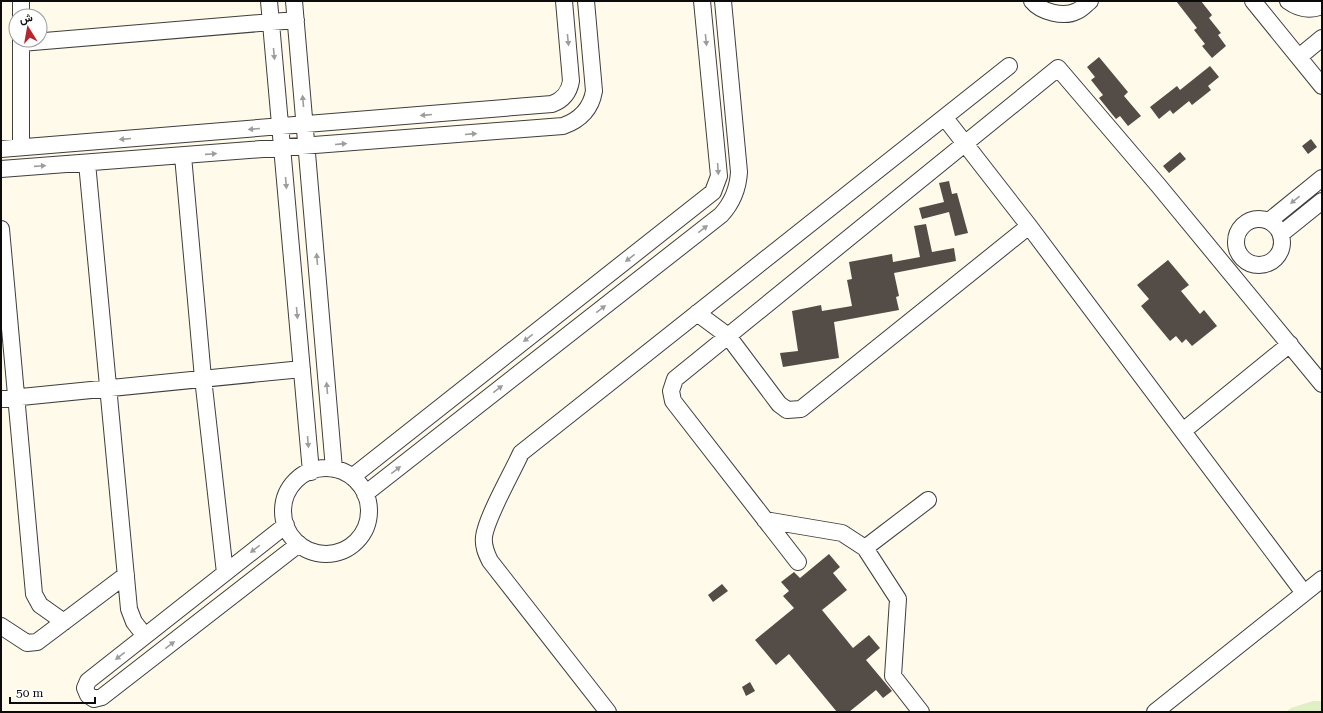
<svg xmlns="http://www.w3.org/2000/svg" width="1323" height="713" viewBox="0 0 1323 713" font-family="'Roboto Serif',Vazirmatn,serif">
<rect width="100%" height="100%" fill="#fffae9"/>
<!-- pitch -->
<path fill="#e0efc6" d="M1313 701H1322V712H1286L1291 708Z"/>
<!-- building -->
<path fill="#534c47" d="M1176 1H1201L1212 15 1209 18 1221 33 1218 35 1226 46 1212 58 1202 46 1205 44 1194 30 1197 28Z
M1099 57 1128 92 1124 96 1141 116 1128 126 1120 116 1116 119 1099 98 1103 95 1091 80 1095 77 1087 67Z
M1210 66 1219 77 1208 86 1211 90 1192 105 1189 101 1173 114 1170 110 1159 119 1150 107 1177 86 1180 90Z
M1311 139 1317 147 1308 154 1302 146Z
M1180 152 1186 159 1169 173 1163 166Z
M949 181 952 194 957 193 968 233 955 236 949 212 922 219 919 208 944 202 939 183Z
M926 224 932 252 954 248 956 261 894 273 899 296 896 297 899 310 834 322 839 358 783 367 780 353 798 351 792 311 821 305 822 311 852 306 847 280 852 279 849 262 892 254 893 262 920 257 914 226Z
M1168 260 1189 285 1181 291 1200 314 1204 310 1217 326 1192 346 1186 339 1182 343 1176 336 1170 341 1141 306 1149 299 1137 285Z
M829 554 840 567 833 573 847 590 822 610 853 648 869 635 880 648 866 660 892 691 883 698 876 690 849 712H837L789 654 776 665 755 640 794 608 783 596 789 591 781 582 794 572 800 578Z
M722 584 728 591 713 602 708 595Z
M750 682 755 691 746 696 742 687Z"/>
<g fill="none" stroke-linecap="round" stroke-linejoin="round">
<defs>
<path id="minor" d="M21 1V16
M269 1 311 472
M294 1 334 469
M1032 1C1041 12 1064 18 1077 11 1082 9 1086 4 1090 1
M1253 1 1322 86
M1288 1C1299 9 1310 11 1322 6
M21 40V147
M21 43 296 20
M1299 57 1322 38
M945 118 1029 226 1304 593
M1 149 552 104C563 100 569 93 571 81L564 1
M183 156 203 378 225 573
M87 163 129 609 134 622 145 636
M1 169 563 126C580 120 591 109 594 91L586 1
M1236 242a23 23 0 1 1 46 0a23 23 0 1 1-46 0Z
M1269 221 1322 178
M1 229 34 594 40 605 64 622
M1281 234 1322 201
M697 313 728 336 779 404 787 410 801 409 1029 226
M1 399 302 369
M1183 431 1290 344
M283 511a43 43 0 1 1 86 0a43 43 0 1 1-86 0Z
M352 477 713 192 719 176 702 1
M365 494 721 215C733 202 738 189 739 172L723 1
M765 520 842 533 865 548 898 599 893 676 921 712
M286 525 88 681 85 688 88 695 94 699 102 697 299 544
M865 548 928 500
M798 562 673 401 671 391 675 379 1058 68 1158 185 1322 384
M1 626 27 643 37 642 126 575
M608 712 490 561C486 553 483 546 484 537 486 518 512 473 521 453L1009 66
M1155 712 1322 579"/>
</defs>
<!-- minor casing -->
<use href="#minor" stroke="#3e3e3e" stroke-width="18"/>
<!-- minor -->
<use href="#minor" stroke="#fff" stroke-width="16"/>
</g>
<!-- one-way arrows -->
<defs><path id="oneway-solid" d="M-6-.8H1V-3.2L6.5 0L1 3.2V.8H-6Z"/></defs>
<g fill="#9d9d9d">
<use href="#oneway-solid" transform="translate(568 40) rotate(84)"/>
<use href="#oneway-solid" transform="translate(706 40) rotate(84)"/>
<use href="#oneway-solid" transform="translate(274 54) rotate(85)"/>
<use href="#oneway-solid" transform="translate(303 101) rotate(-95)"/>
<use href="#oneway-solid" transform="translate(426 115) rotate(175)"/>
<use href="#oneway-solid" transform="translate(254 129) rotate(175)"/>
<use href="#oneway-solid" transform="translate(471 134) rotate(-5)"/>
<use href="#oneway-solid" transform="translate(125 139) rotate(175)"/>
<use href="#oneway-solid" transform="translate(341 144) rotate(-5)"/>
<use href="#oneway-solid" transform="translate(211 154) rotate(-4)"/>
<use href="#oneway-solid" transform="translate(40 166) rotate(-4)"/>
<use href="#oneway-solid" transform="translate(718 169) rotate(86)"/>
<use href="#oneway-solid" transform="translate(286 183) rotate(85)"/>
<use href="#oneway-solid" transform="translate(1295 200) rotate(141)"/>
<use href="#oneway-solid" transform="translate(703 229) rotate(-38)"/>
<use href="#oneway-solid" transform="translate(630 258) rotate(142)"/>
<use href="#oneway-solid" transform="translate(317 259) rotate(-95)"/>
<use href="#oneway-solid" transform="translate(601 309) rotate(-38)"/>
<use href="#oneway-solid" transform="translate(297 313) rotate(85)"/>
<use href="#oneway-solid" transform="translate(528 338) rotate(142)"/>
<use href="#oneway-solid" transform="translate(327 388) rotate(-95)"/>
<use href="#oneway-solid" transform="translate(498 389) rotate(-38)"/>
<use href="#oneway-solid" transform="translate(308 442) rotate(85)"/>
<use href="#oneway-solid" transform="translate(396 470) rotate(-38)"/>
<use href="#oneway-solid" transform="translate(255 549) rotate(142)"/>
<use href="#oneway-solid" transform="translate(170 645) rotate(-38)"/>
<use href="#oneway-solid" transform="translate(120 656) rotate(142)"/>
</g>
<!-- border -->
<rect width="1323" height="713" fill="none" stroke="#0b0b0b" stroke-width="4"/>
<!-- north arrow -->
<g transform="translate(28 28) rotate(349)"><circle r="19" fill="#ffffff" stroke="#9d9d9d"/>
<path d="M0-3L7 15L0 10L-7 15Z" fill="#b7262c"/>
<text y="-6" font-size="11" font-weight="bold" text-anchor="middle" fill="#0b0b0b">ش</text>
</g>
<!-- scale -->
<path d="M10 697v6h85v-6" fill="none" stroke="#0b0b0b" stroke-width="2"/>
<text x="16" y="697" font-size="12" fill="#0b0b0b" stroke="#ffffff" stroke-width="3" paint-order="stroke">50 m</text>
</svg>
